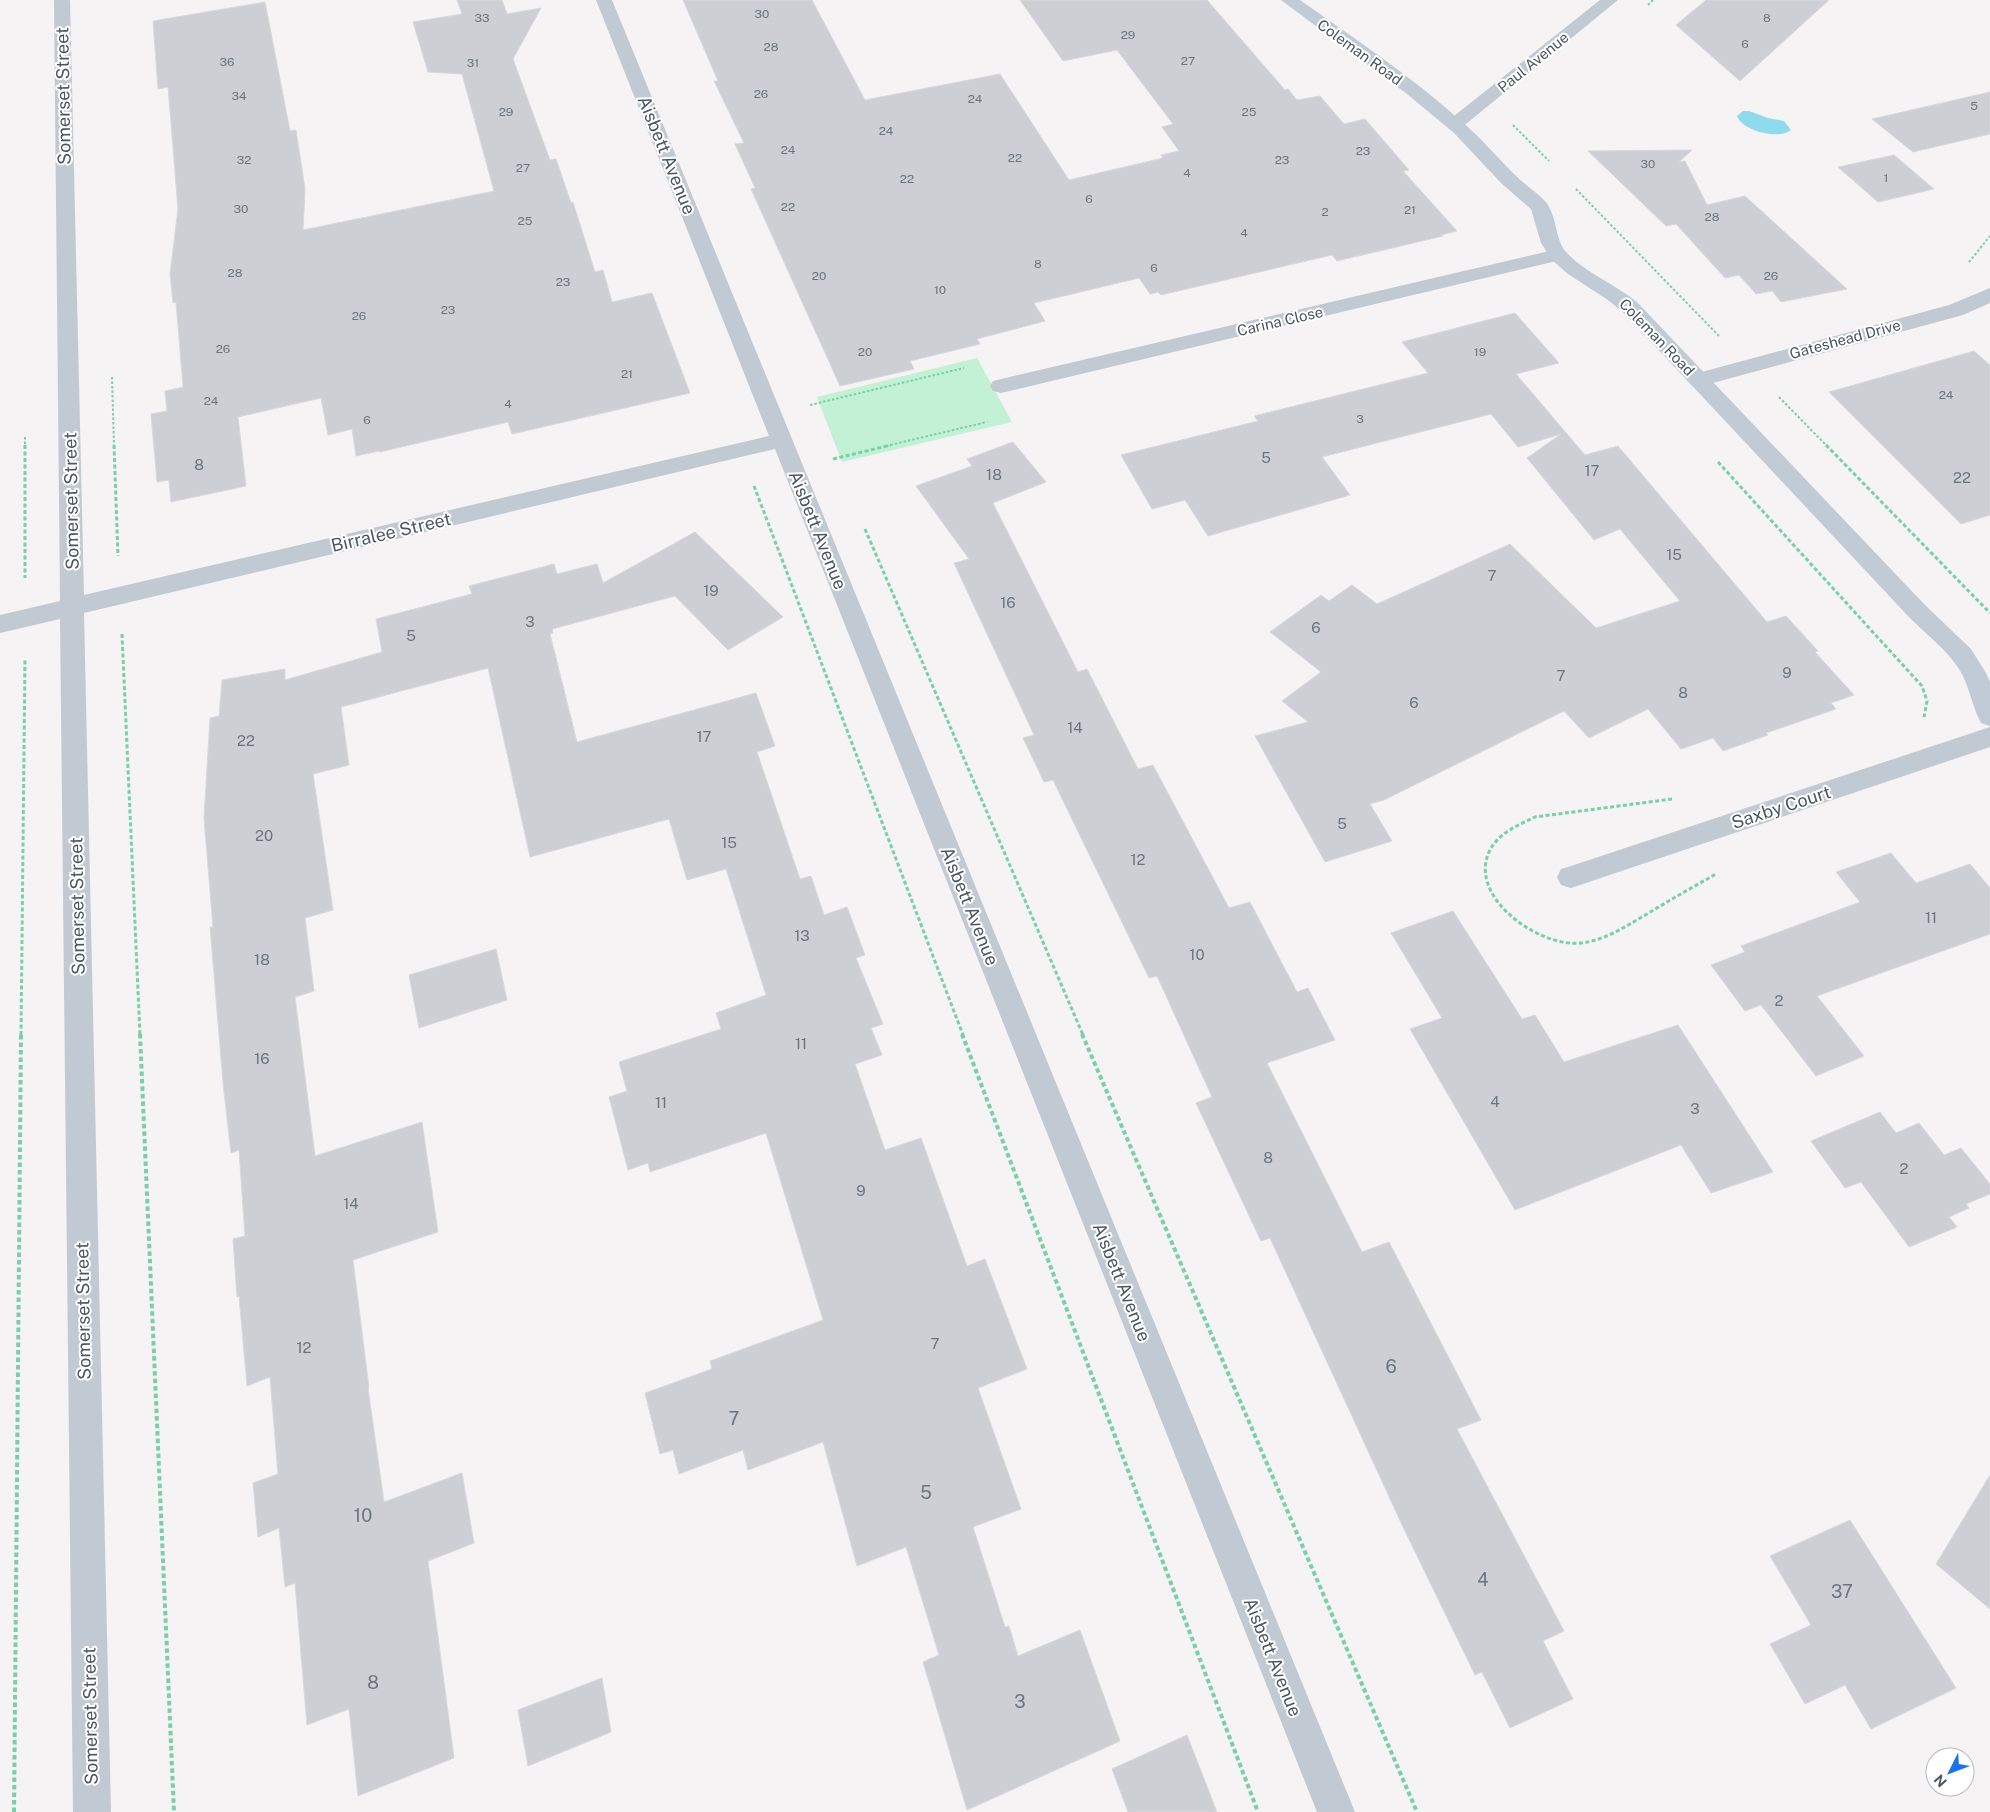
<svg xmlns="http://www.w3.org/2000/svg" width="1990" height="1812" viewBox="0 0 1990 1812" font-family="'Public Sans',sans-serif">
<rect width="100%" height="100%" fill="#f5f3f3"/>
<!-- green -->
<path fill="#c3f1d5" d="M977 358 1012 422 842 462 817 397Z"/>
<!-- water -->
<path fill="#90daee" d="M1743 111H1749L1768 118 1784 121 1791 130C1779 140 1742 131 1737 116Z"/>
<!-- building -->
<path fill="#cdcfd5" stroke="#d7d9de" d="M457 0H502L507 14 541 8 513 59 550 160 556 159 571 203 573 202 595 272 603 270 612 302 652 293 690 393 512 434 508 422 380 452 379 451 356 456 352 429 328 435 321 398 238 417 246 486 171 502 169 480 157 482 151 414 167 411 165 391 183 387 176 302 173 303 170 274 178 209 168 87 158 89 153 21 265 2 290 131 296 130 305 189 303 230 494 191 462 74 428 72 413 22 462 14Z
M683 0H812L865 100 1000 74 1069 180 1163 158 1161 155 1179 151 1162 127 1173 124 1117 50 1063 61 1020 0H1207L1285 90 1288 89 1297 100 1320 96 1344 124 1365 119 1409 170 1403 171 1457 231 1441 235 1443 236 1337 261 1332 255 1161 295 1158 292 1150 294 1139 278 1034 303 1045 321 977 339 980 344 910 361 914 369 840 386 751 189 755 188 735 144 744 143 714 81H718Z
M1706 0H1829L1740 81 1676 25Z
M1990 92V134L1913 152 1872 119Z
M1692 150 1679 162 1685 161 1707 205 1745 196 1847 289 1781 302 1772 291 1756 294 1739 275 1725 278 1676 224 1666 226 1588 151Z
M1894 155 1934 189 1878 202 1838 167Z
M1515 313 1559 363 1516 374 1585 455 1618 446 1767 622 1786 616 1818 651 1815 652 1854 695 1831 703 1836 709 1766 733 1768 735 1723 751 1713 738 1681 749 1648 709 1589 738 1564 711 1384 800 1370 804 1392 841 1325 862 1255 736 1308 722 1282 701 1321 672 1270 632 1321 595 1329 601 1352 585 1377 604 1510 544 1596 628 1680 601 1620 529 1594 540 1527 458 1561 434 1518 447 1491 414 1322 457 1350 495 1208 536 1185 500 1152 509 1121 455 1258 421 1254 416 1428 373 1402 342Z
M1974 351 1990 365V515L1961 524 1829 392Z
M1013 442 1046 482 993 503 1078 672 1087 669 1138 769 1153 765 1229 908 1250 902 1297 992 1308 988 1335 1040 1267 1063 1362 1252 1389 1242 1481 1420 1457 1429 1564 1631 1543 1641 1573 1699 1510 1728 1482 1672 1475 1675 1403 1527 1270 1238 1261 1241 1196 1103 1212 1097 1157 976 1149 978 1053 780 1044 782 1023 738 1034 735 954 563 969 559 916 486 972 466 967 459Z
M695 532 783 617 728 650 675 596 552 629 553 633 550 634 577 742 756 693 775 746 757 752 800 879 811 876 824 915 847 907 865 955 856 958 883 1024 871 1028 882 1055 855 1064 885 1150 921 1138 967 1266 985 1259 1027 1369 978 1388 1021 1509 973 1527 1005 1627 1009 1626 1018 1656 1080 1630 1120 1741 967 1810 923 1662 939 1655 906 1547 857 1566 823 1442 748 1470 743 1450 679 1474 673 1450 660 1454 645 1393 712 1369 710 1361 823 1320 766 1133 650 1172 648 1163 628 1170 609 1097 627 1091 619 1062 721 1029 716 1013 766 995 726 869 687 880 669 819 530 857 488 668 341 707 349 765 313 774 333 910 305 918 314 991 295 997 315 1156 422 1122 438 1232 353 1260 369 1388H368L384 1502 462 1473 474 1543 428 1561 454 1758 358 1796 349 1709 307 1725 295 1583 285 1587 279 1528 258 1537 253 1483 278 1474 270 1377 247 1386 239 1296 237 1297 233 1239 245 1236 239 1150 231 1153 223 1083 210 927H213L204 818 210 718 219 716 222 680 285 669V680L382 652 376 619 472 594 469 586 554 564 557 574 597 564 603 583Z
M1891 853 1916 883 1970 864 1990 888V934L1817 996 1864 1056 1816 1076 1761 1005 1745 1011 1711 965 1745 952 1741 946 1860 902 1836 872Z
M1453 911 1522 1019 1535 1015 1564 1062 1678 1025 1773 1172 1711 1193 1681 1145 1515 1210 1410 1029 1442 1018 1391 933Z
M496 949 507 1000 419 1028 409 975Z
M1880 1112 1896 1133 1919 1123 1944 1155 1961 1148 1990 1184V1194L1966 1204 1969 1208 1949 1217 1957 1227 1909 1247 1861 1182 1845 1188 1811 1141Z
M1990 1475V1609L1936 1564Z
M1850 1520 1956 1688 1871 1729 1845 1685 1805 1704 1770 1644 1811 1625 1770 1556Z
M602 1678 611 1732 528 1766 518 1710Z
M1187 1735 1217 1812H1128L1112 1769Z"/>
<g fill="none" stroke-linecap="round" stroke-linejoin="round">
<!-- path-far2 -->
<path stroke="#7ad0a6" stroke-width="2" stroke-dasharray="2.5 2" stroke-linecap="butt" d="M1648 5 1653 0
M1513 125 1549 161
M1576 189 1720 337
M1969 262 1990 236
M112 377 114 446
M1779 397 1827 446
M810 405 964 368
M25 437V446
M886 446 987 422"/>
<!-- path-far1 -->
<path stroke="#7ad0a6" stroke-width="3" stroke-dasharray="4 2.5" stroke-linecap="butt" d="M25 445V578
M114 445 118 556
M1826 445 1990 613
M833 459 891 445
M1718 462 1922 686 1927 701 1924 717
M754 486 963 1035
M865 529 1083 1035
M122 634 140 1035
M1672 799 1535 817C1518 825 1499 833 1490 850 1466 897 1540 948 1581 943 1606 940 1626 926 1647 914 1670 900 1693 887 1716 874
M21 1035 25 658"/>
<!-- path -->
<path stroke="#7ad0a6" stroke-width="4" stroke-dasharray="4.5 3" stroke-linecap="butt" d="M140 1034 174 1812
M962 1034 1258 1812
M1082 1034 1417 1812
M14 1812 21 1034"/>
<!-- street -->
<path fill="#c1cad2" fill-rule="evenodd" d="M54 0H70L84 595 769 436 596 0H612L1355 1812H1317L775 449 84 613 111 1812H73L60 619 0 633V615L60 601Z
M1600 0H1618L1461 128 1455 129 1449 128 1446 124 1449 120Z
M1558 249 1565 251 1568 255 1565 259 1001 393 993 391 990 386 993 381 1001 379Z
M1990 288V303L1963 315 1698 387 1691 385 1687 380 1691 375 1949 305Z
M1990 727V747L1571 888 1561 885 1557 877 1561 869 1571 866Z"/>
<!-- secondary -->
<path fill="#c1cbd6" fill-rule="evenodd" d="M1281 0H1300C1355 39 1411 76 1461 121 1481 138 1497 157 1515 175 1524 184 1535 191 1544 200 1558 215 1554 238 1566 252 1585 273 1615 284 1637 302L1924 604 1971 649 1986 673 1990 682V726L1981 723C1973 708 1970 691 1963 676 1951 652 1926 635 1908 616L1623 312 1605 298 1568 274 1552 260 1541 243 1531 209 1502 184 1454 133 1407 94Z"/>
</g>
<g text-anchor="middle" dominant-baseline="central" stroke-width="4" stroke-linejoin="round" paint-order="stroke">
<!-- far-number labels -->
<g font-size="12" fill="#6b747e">
<text x="762" y="14">30</text>
<text x="482" y="18">33</text>
<text x="1767" y="18">8</text>
<text x="1128" y="35">29</text>
<text x="1745" y="44">6</text>
<text x="771" y="47">28</text>
<text x="1188" y="61">27</text>
<text x="227" y="62">36</text>
<text x="473" y="63">31</text>
<text x="761" y="94">26</text>
<text x="239" y="96">34</text>
<text x="975" y="99">24</text>
<text x="1974" y="106">5</text>
<text x="506" y="112">29</text>
<text x="1249" y="112">25</text>
<text x="886" y="131">24</text>
<text x="788" y="150">24</text>
<text x="1363" y="151">23</text>
<text x="1015" y="158">22</text>
<text x="244" y="160">32</text>
<text x="1282" y="160">23</text>
<text x="1648" y="164">30</text>
<text x="523" y="168">27</text>
<text x="1187" y="173">4</text>
<text x="1886" y="178">1</text>
<text x="907" y="179">22</text>
<text x="1089" y="199">6</text>
<text x="788" y="207">22</text>
<text x="241" y="209">30</text>
<text x="1410" y="210">21</text>
<text x="1325" y="212">2</text>
<text x="1712" y="217">28</text>
<text x="525" y="221">25</text>
<text x="1244" y="233">4</text>
<text x="1038" y="264">8</text>
<text x="1154" y="268">6</text>
<text x="235" y="273">28</text>
<text x="819" y="276">20</text>
<text x="1771" y="276">26</text>
<text x="563" y="282">23</text>
<text x="940" y="290">10</text>
<text x="448" y="310">23</text>
<text x="359" y="316">26</text>
<text x="223" y="349">26</text>
<text x="865" y="352">20</text>
<text x="1480" y="352">19</text>
<text x="627" y="374">21</text>
<text x="1946" y="395">24</text>
<text x="211" y="401">24</text>
<text x="508" y="404">4</text>
<text x="1360" y="419">3</text>
<text x="367" y="420">6</text>
</g>
<!-- far-street labels -->
<g font-size="15" fill="#4a5661" stroke="#fff">
<text transform="translate(1360 52) rotate(36)">Coleman Road</text>
<text transform="translate(1533 62) rotate(-39)">Paul Avenue</text>
<text transform="translate(1280 321) rotate(-13)">Carina Close</text>
<text transform="translate(1657 337) rotate(46)">Coleman Road</text>
<text transform="translate(1845 339) rotate(-15)">Gateshead Drive</text>
</g>
<!-- number labels -->
<g font-size="15" fill="#6b747e">
<text x="1266" y="457">5</text>
<text x="199" y="464">8</text>
<text x="1592" y="470">17</text>
<text x="994" y="474">18</text>
<text x="1962" y="477">22</text>
<text x="1674" y="554">15</text>
<text x="1492" y="575">7</text>
<text x="711" y="590">19</text>
<text x="1008" y="602">16</text>
<text x="530" y="621">3</text>
<text x="1316" y="627">6</text>
<text x="411" y="635">5</text>
<text x="1787" y="672">9</text>
<text x="1561" y="675">7</text>
<text x="1683" y="692">8</text>
<text x="1414" y="702">6</text>
<text x="1075" y="727">14</text>
<text x="704" y="736">17</text>
<text x="246" y="740">22</text>
<text x="1342" y="823">5</text>
<text x="264" y="835">20</text>
<text x="729" y="842">15</text>
<text x="1138" y="859">12</text>
<text x="1931" y="917">11</text>
<text x="802" y="935">13</text>
<text x="1197" y="954">10</text>
<text x="262" y="959">18</text>
<text x="1779" y="1000">2</text>
<text x="801" y="1043">11</text>
<text x="262" y="1058">16</text>
<text x="1495" y="1101">4</text>
<text x="661" y="1102">11</text>
<text x="1695" y="1108">3</text>
<text x="1268" y="1157">8</text>
<text x="1904" y="1168">2</text>
<text x="861" y="1190">9</text>
<text x="351" y="1203">14</text>
<text x="935" y="1343">7</text>
<text x="304" y="1347">12</text>
</g>
<!-- street labels -->
<g font-size="18" fill="#4a5661" stroke="#fff">
<text transform="translate(63 96) rotate(-91)">Somerset Street</text>
<text transform="translate(667 155) rotate(68)">Aisbett Avenue</text>
<text transform="translate(71 501) rotate(-91)">Somerset Street</text>
<text transform="translate(818 530) rotate(68)">Aisbett Avenue</text>
<text transform="translate(391 532) rotate(-13)">Birralee Street</text>
<text transform="translate(1781 807) rotate(-18)">Saxby Court</text>
<text transform="translate(77 906) rotate(-91)">Somerset Street</text>
<text transform="translate(970 906) rotate(68)">Aisbett Avenue</text>
<text transform="translate(1122 1282) rotate(68)">Aisbett Avenue</text>
<text transform="translate(83 1311) rotate(-91)">Somerset Street</text>
<text transform="translate(1273 1657) rotate(68)">Aisbett Avenue</text>
<text transform="translate(90 1716) rotate(-91)">Somerset Street</text>
</g>
<!-- near-number labels -->
<g font-size="18" fill="#6b747e">
<text x="1391" y="1366">6</text>
<text x="734" y="1418">7</text>
<text x="926" y="1492">5</text>
<text x="363" y="1515">10</text>
<text x="1483" y="1579">4</text>
<text x="1842" y="1591">37</text>
<text x="373" y="1682">8</text>
<text x="1020" y="1701">3</text>
</g>
</g>
<!-- north arrow -->
<g transform="translate(1950 1772) rotate(228)"><circle r="24" fill="#ffffff" stroke="#b7bbc0"/>
<path d="M0-4L9 19L0 12L-9 19Z" fill="#1a73e8"/>
<text y="-8" font-size="14" font-weight="bold" text-anchor="middle" fill="#4a5661">N</text>
</g>
</svg>
